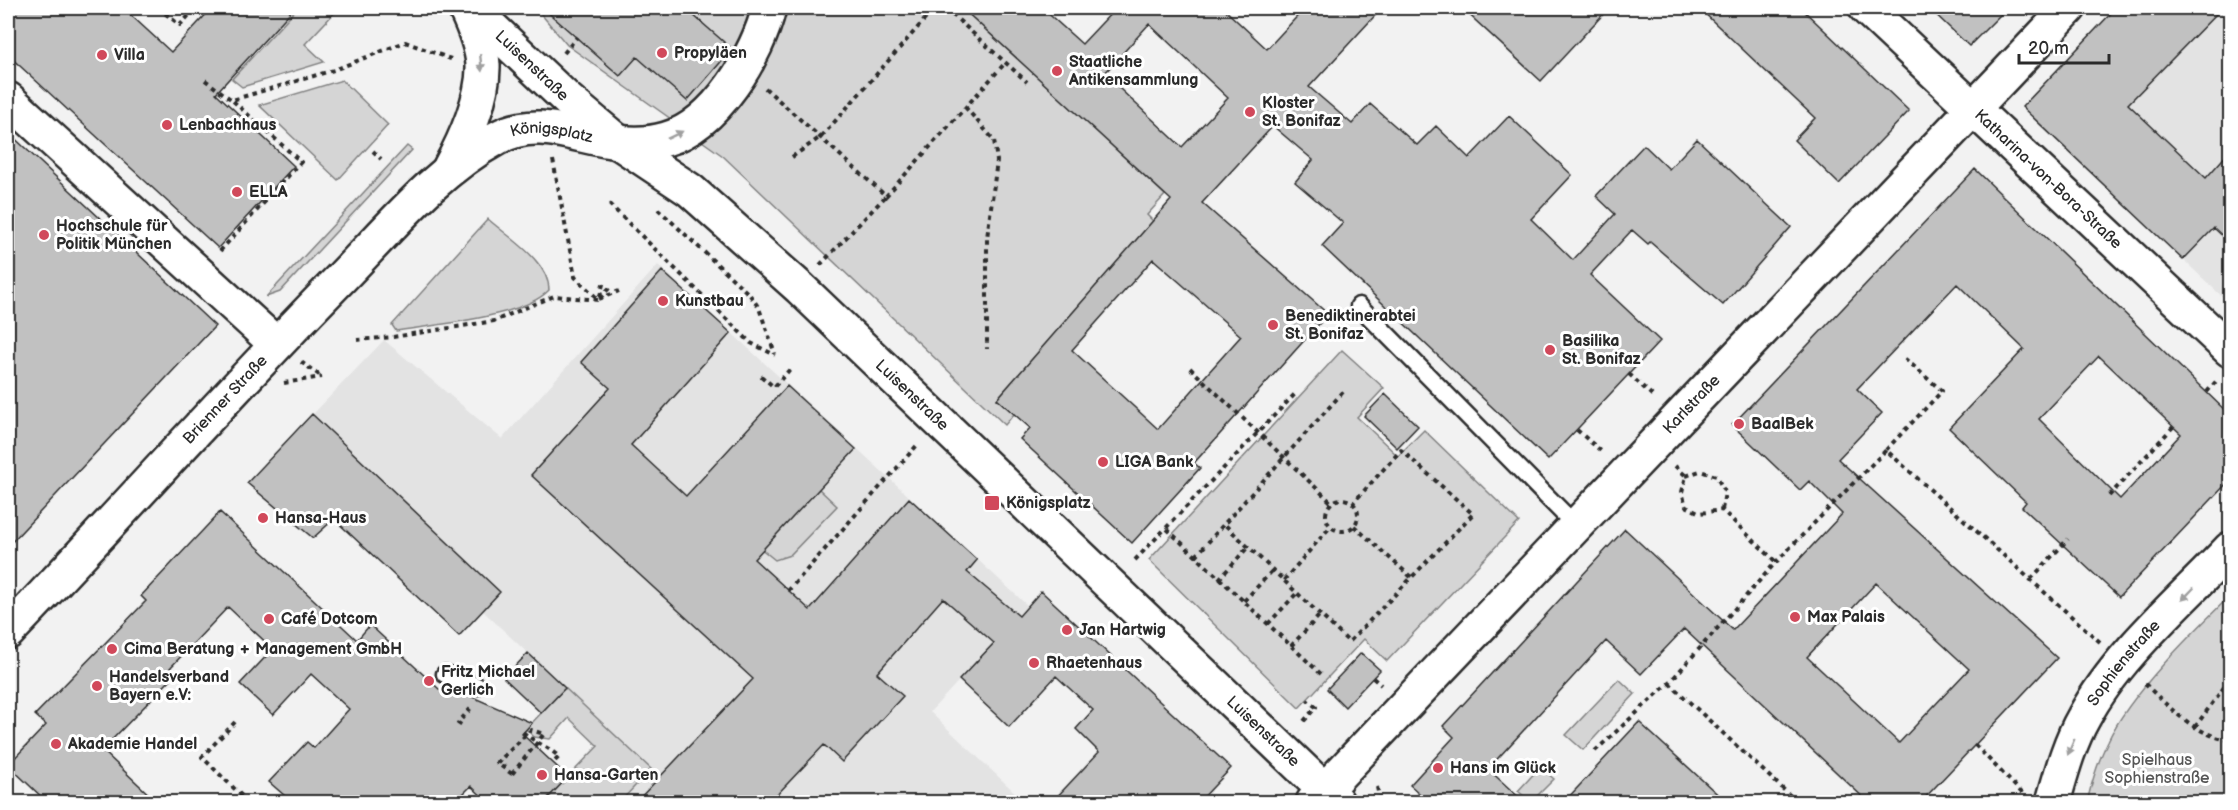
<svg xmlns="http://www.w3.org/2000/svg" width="2238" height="810" viewBox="0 0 2238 810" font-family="'Balsamiq Sans',sans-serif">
<rect width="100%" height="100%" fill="#f2f2f2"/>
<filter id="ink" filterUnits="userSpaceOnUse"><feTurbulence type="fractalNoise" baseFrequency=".0167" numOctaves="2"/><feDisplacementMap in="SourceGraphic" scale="12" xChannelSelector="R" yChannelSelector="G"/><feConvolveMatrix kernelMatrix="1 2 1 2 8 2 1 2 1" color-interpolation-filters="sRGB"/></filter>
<g filter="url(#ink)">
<!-- built -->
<path fill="#e3e3e3" d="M2116 8H2230V304L2022 107Z
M658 265 1028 606 930 712 1025 802H620L651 769 483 611 459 636 270 459 384 340 502 439Z"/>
<!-- green -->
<path fill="#d5d5d5" stroke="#808080" stroke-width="1.5" d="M297 8H339L305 44 324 62 242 87 232 79Z
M536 8H981L973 17 1165 195 1147 215 1153 221 997 399 1014 414 1005 425 723 156 567 45Z
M342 80 388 125 338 180 259 105Z
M407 146 412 150 280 292 266 297Z
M488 219C508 237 549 261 549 290 524 317 434 325 396 331L392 325Z
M1342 350 1384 388 1357 417 1398 456 1424 430 1519 522 1387 661 1364 639 1299 708 1149 560Z
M819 489 837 506 790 555 775 560 754 543Z
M2230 596V802H2087C2092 781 2098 761 2108 741 2129 695 2193 632 2230 596Z
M1619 679 1635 694 1583 750 1566 735Z
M565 688 651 769 620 802H544L598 746 569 718 550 739 534 737 526 729Z
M1540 767 1554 779 1531 802 1518 791Z"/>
<!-- building -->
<path fill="#c1c1c1" stroke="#2b2b2b" stroke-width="1.5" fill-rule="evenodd" d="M8 8H123L171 52 212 8H294L216 93 294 166 218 248 8 55Z
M543 8H685L732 49 687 101 637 57 620 76Z
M962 8H1042L1082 44 1116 8H1223L1267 49 1305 8H1382L1309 87 1352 124 1370 104 1417 145 1436 126 1469 158 1509 116 1572 175 1531 219 1573 260 1615 214 1596 196 1644 145 1669 169 1697 139 1791 227 1723 305 1650 242 1648 244 1632 230 1590 275 1660 341 1548 460 1322 246 1343 223 1295 182 1313 160 1273 126 1202 203 1328 314 1194 463 1200 468 1132 543 1020 439 1030 428 997 399 1171 200ZM1149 24 1228 98 1182 147 1104 74ZM1153 259 1241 336 1158 429 1072 350Z
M1462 8H1609L1541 81Z
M1699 8H1801L1909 111 1839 184 1794 140 1815 118Z
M1929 8H2007L1969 46Z
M2116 8H2222L2128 104 2206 178 2230 151V243L2214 228 2183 260 2022 107Z
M8 132 215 326 8 546Z
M1975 169 2230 415V480L2119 597 2022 507 2026 502 1949 428 2024 349 1957 284 1857 389 1882 413 1838 459 2057 658 1921 802H1868L1684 629 1641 674 1606 641 1488 769 1524 802H1429L1410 785 1454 737 1443 726 1625 529 1733 630 1842 514 1809 481 1800 490 1732 425ZM2099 356 2181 434 2120 499 2039 419ZM1876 583 1969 669 1899 743 1807 657Z
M662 271 731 333 631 445 686 496 787 386 856 449 754 559 810 610 909 498 977 560 967 572 1019 616 1041 591 1231 768 1199 802H1052L1099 752 1076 729 1093 710 1056 676 1009 727 959 680 994 643 943 598 877 673 903 696 842 762 824 745 770 802H636L753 679 531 475 610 388 581 362Z
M1385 394 1418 426 1397 448 1364 416Z
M312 414 500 592 459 636 334 519 313 538 247 483Z
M220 512 357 640 370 625 440 690 445 685 532 723 522 734 568 777 544 802H488L471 786 455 802H292L269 782 307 742 314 748 349 709 311 674 273 715 240 684 273 649 228 607 170 668 176 674 102 750 157 802H47L8 765 46 725 35 715 146 601 141 596Z
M528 653 565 688 541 713 504 678Z
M1361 653 1380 670 1345 707 1327 689Z
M1639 722 1726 802H1564Z"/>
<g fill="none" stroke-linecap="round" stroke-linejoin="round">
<defs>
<path id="service" d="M1359 306 1575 525
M445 674 477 686"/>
<g id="minor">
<path id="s1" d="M471 8 568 100 618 142 690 190 800 288 1337 802"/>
<path d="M8 99 276 344"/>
<path id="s2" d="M1313 802 2069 8"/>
<path id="s3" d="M2053 802C2061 774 2069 743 2084 717 2117 655 2182 600 2230 549"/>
</g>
<g id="tertiary">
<path id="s4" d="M1866 8 2230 350"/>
</g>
<g id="secondary">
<path d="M450 167C465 140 484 97 483 65 482 46 473 25 465 8"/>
<path id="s5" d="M8 632C120 515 228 393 342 277 390 228 436 171 497 138 539 115 577 138 619 142 634 144 652 143 666 139 716 125 758 54 769 8"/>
</g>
</defs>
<!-- service casing -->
<use href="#service" stroke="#2b2b2b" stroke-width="21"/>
<!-- minor casing -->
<use href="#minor" stroke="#2b2b2b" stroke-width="38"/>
<!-- tertiary casing -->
<use href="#tertiary" stroke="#2b2b2b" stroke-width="38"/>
<!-- secondary casing -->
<use href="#secondary" stroke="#2b2b2b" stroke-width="38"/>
<!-- path -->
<path stroke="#2b2b2b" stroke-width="4" stroke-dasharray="4.5 4.5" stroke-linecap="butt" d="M158 8 180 25 196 8
M945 8 1027 82
M564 53 577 37
M205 80 232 100 334 70 405 42 451 59
M765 88 886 196 1006 62
M965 107 994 140 997 161 987 238V349
M373 151 381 159
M792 157 822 136 935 8
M553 160 575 277 598 299
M609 204 751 343 775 355
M658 209 750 295 759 308 775 354
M220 251 301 162 233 101
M820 265 886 196
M600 298 612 285
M599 299 619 291
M357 340 393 337 494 321 554 296 599 300 604 280
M301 362 322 377
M1190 368 1332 503
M1629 374 1655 398
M761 376 774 387 791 368
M284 383 322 377
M1343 392 1224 524 1349 642 1473 514 1401 450 1353 503
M2207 392 2218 379
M1577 430 1602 452
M1886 450 1942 391 1903 357
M1675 466 1686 476 1682 492 1686 506 1700 513 1722 510 1776 562
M1686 476 1700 471 1716 476 1725 492 1722 510
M2109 496 2173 427
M1326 515a16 16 0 1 1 32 0a16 16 0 1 1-32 0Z
M1354 526 1411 577
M1167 529 1321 674
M1196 556 1224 524
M1135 560 1295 394
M1219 579 1248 547
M2031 579 2068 539
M1284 580 1331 526
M788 591 919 443
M1244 601 1273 570
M1268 624 1297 593
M1291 646 1320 615
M1373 678 1381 685
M1669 683 1797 802
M2145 684C2169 707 2196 736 2230 740
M1304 721 1316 707 1307 700
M235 722 202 757 248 802
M461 725 458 723 471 708
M2195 727 2230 679
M523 732C535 743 548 746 559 757L553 763
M1975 745 2023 794
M1595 751 1669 683 1776 562 1886 450 2100 642
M512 774 497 763 531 730 544 734 512 774 515 776
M1377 787 1380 802"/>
<!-- service -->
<use href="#service" stroke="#fff" stroke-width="16"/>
<!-- minor -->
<use href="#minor" stroke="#fff" stroke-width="33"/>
<!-- tertiary -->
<use href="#tertiary" stroke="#fff" stroke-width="33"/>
<!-- secondary -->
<use href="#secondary" stroke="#fff" stroke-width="33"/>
<!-- path-bridge -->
<path stroke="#2b2b2b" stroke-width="4" stroke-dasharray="4.5 4.5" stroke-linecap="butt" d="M497 760 505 767"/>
</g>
<!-- one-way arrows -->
<defs><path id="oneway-solid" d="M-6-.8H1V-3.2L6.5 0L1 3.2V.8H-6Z" transform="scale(1.5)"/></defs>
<g fill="#a0a0a0">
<use href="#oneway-solid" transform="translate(481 63) rotate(84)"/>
<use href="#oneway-solid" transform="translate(675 135) rotate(-26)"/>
<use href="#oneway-solid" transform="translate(2188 594) rotate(134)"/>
<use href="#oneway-solid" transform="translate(2071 747) rotate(113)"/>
</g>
</g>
<!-- markers -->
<g fill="#d1495b" stroke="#fff" stroke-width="2">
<circle cx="662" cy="53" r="6"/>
<circle cx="102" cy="55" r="6"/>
<circle cx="1057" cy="71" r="6"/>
<circle cx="1250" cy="112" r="6"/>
<circle cx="167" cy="125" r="6"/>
<circle cx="237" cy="192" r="6"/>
<circle cx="44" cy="235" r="6"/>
<circle cx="663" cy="301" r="6"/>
<circle cx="1273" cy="325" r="6"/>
<circle cx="1550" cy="350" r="6"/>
<circle cx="1739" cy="424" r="6"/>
<circle cx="1103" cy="462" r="6"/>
<rect x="984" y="495" width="16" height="16" rx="3"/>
<circle cx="263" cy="518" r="6"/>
<circle cx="1795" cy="617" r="6"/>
<circle cx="269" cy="619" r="6"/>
<circle cx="1067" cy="630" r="6"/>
<circle cx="112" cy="649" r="6"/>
<circle cx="1034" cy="663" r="6"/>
<circle cx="429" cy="681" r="6"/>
<circle cx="97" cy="686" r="6"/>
<circle cx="56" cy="744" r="6"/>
<circle cx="1438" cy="768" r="6"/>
<circle cx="542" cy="775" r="6"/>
</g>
<g text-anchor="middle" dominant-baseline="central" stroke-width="6" stroke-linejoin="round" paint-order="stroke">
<!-- poi labels -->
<g font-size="16" font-weight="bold" fill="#2b2b2b" stroke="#fff" text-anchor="start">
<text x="674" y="53">Propyläen</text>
<text x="114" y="55">Villa</text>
<text x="1069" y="62">Staatliche<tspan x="1069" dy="18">Antikensammlung</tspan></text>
<text x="1262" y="103">Kloster<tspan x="1262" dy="18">St. Bonifaz</tspan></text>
<text x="179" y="125">Lenbachhaus</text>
<text x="249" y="192">ELLA</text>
<text x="56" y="226">Hochschule für<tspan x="56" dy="18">Politik München</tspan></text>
<text x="675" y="301">Kunstbau</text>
<text x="1285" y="316">Benediktinerabtei<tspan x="1285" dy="18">St. Bonifaz</tspan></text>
<text x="1562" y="341">Basilika<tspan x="1562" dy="18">St. Bonifaz</tspan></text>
<text x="1751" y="424">BaalBek</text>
<text x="1115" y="462">LIGA Bank</text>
<text x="1006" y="503">Königsplatz</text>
<text x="275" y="518">Hansa-Haus</text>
<text x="1807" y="617">Max Palais</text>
<text x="281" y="619">Café Dotcom</text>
<text x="1079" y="630">Jan Hartwig</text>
<text x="124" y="649">Cima Beratung + Management GmbH</text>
<text x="1046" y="663">Rhaetenhaus</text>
<text x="441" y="672">Fritz Michael<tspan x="441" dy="18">Gerlich</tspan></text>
<text x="109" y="677">Handelsverband<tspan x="109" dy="18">Bayern e.V:</tspan></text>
<text x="68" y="744">Akademie Handel</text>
<text x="1450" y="768">Hans im Glück</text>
<text x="554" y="775">Hansa-Garten</text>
</g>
<!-- street labels -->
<g font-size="16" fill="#2b2b2b" stroke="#fff">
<text stroke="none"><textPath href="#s1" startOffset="84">Luisenstraße</textPath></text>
<text stroke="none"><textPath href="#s5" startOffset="753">Königsplatz</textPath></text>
<text stroke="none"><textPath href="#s4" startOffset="250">Katharina-von-Bora-Straße</textPath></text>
<text stroke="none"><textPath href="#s1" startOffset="588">Luisenstraße</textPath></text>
<text stroke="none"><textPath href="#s5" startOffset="318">Brienner Straße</textPath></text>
<text stroke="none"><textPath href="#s2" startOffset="549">Karlstraße</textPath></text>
<text stroke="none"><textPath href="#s3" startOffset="158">Sophienstraße</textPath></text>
<text stroke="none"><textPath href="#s1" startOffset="1074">Luisenstraße</textPath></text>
</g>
<!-- park labels -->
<g font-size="16" fill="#565656" stroke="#fff">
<text x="2157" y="760">Spielhaus<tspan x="2157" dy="18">Sophienstraße</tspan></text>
</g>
</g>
<!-- margin -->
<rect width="2238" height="810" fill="none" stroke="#fff" stroke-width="30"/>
<rect x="15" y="15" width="2208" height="780" fill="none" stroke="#2b2b2b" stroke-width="2" filter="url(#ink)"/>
<!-- scale -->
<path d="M2019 54v9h90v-9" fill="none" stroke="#2b2b2b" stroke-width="3"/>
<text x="2028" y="54" font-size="18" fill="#2b2b2b" stroke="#ffffff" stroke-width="4.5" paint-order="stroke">20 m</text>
</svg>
